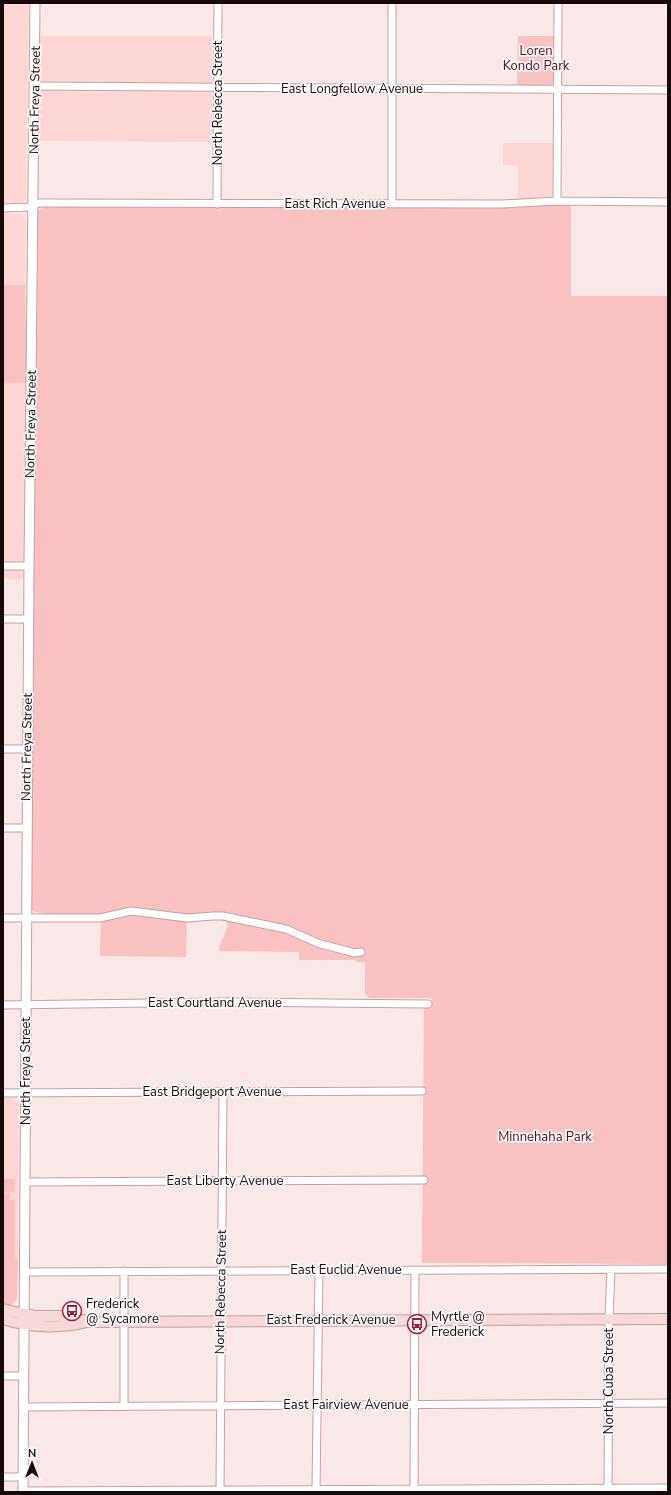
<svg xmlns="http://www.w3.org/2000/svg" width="671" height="1495" viewBox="0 0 671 1495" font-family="'Nunito Sans',sans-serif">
<rect width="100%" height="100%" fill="#f9e8e8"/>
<!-- built -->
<path fill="#ffd6d6" d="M3 3H29L26 199 22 203H3Z
M39 36H212V142L38 141Z
M503 143H553V198L518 199V166L503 165Z
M3 213 22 214 26 220 25 285H3Z
M3 383H27L24 579H3Z
M3 1098H14L19 1103 18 1260H3Z"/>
<!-- green -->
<path fill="#f9c1c1" d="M518 36H554V80L552 84 548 86H517Z
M547 205H571V296H668V1264L422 1263 424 1007H432V998H369L365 993V962H357L355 960H299V952L219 951 220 945 228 926 225 919 187 920 186 957 100 956 101 915H58L35 912 32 910 30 907 38 211 44 206 486 208Z
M3 285H25L27 383H3Z
M3 1179H15V1192H3Z
M3 1193H10V1200H15V1260H18L17 1299C14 1305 9 1306 3 1304Z"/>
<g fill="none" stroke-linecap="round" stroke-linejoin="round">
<defs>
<path id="minor" d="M35 86 668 90
M557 201 558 3
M217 204 218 3
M392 204V3
M3 208 29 207 39 203H45L503 204 557 201 668 202
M3 566H29
M3 619H29
M3 749H27
M3 828H27
M3 918H100L131 911 187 918 213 916H223L286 929 320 944 348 951 354 953 361 952
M3 1005 223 1002 428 1004
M3 1093 422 1091
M25 1182 424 1180
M24 1272 668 1269
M3 1376H23
M124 1406V1271
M23 1407 668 1403
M3 1477H23
M316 1490 319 1271
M23 1491 668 1488
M220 1492 223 1092
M414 1492 415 1270
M608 1492 609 1319 611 1269"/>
<path id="tertiary" d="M23 1492 29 566 35 3"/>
<path id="secondary" d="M3 1309 24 1314 35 1316H67L91 1322 668 1319
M3 1319C31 1328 58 1329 87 1322"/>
</defs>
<!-- minor casing -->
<use href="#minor" stroke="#c8a0a0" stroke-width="9"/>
<!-- tertiary casing -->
<use href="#tertiary" stroke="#c8a0a0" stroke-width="11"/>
<!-- secondary casing -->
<use href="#secondary" stroke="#c8a0a0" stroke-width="12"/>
<!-- minor -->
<use href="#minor" stroke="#fff" stroke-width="7"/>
<!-- tertiary -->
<use href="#tertiary" stroke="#fff" stroke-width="9"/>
<!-- secondary -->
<use href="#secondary" stroke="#f8d9da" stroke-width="10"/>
</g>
<!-- icons -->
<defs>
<symbol id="bus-ring" viewBox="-11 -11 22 22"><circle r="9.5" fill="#fafafa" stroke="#ab1633" stroke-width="1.5"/><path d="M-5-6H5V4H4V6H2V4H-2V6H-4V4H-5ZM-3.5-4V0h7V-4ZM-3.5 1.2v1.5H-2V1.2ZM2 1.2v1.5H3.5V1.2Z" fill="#ab1633"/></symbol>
</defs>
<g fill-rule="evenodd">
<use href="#bus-ring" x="61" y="1300" width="22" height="22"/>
<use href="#bus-ring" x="406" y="1313" width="22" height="22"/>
</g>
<g text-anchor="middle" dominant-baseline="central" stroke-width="3.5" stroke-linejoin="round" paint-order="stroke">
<!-- park labels -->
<g font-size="13" fill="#5d0617" stroke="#fafafa">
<text x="536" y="51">Loren<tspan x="536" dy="15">Kondo Park</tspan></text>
<text x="545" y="1137">Minnehaha Park</text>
</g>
<!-- street labels -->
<g font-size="13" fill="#170a0a" stroke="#fafafa">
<text x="352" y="89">East Longfellow Avenue</text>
<text transform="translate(35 100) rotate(-89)">North Freya Street</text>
<text transform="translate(218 103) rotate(-90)">North Rebecca Street</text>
<text x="335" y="204">East Rich Avenue</text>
<text transform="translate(31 424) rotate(-89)">North Freya Street</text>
<text transform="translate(27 747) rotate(-89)">North Freya Street</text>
<text x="215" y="1003">East Courtland Avenue</text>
<text transform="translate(26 1071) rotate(-90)">North Freya Street</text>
<text x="212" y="1092">East Bridgeport Avenue</text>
<text x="225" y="1181">East Liberty Avenue</text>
<text x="346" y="1270">East Euclid Avenue</text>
<text transform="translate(221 1292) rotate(-89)">North Rebecca Street</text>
<text x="331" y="1320">East Frederick Avenue</text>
<text transform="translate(609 1381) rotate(-90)">North Cuba Street</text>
<text x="346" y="1405">East Fairview Avenue</text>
</g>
<!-- poi labels -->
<g font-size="13" fill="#170a0a" stroke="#fafafa" text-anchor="start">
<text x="86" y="1304">Frederick<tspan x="86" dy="15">@ Sycamore</tspan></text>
<text x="431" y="1317">Myrtle @<tspan x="431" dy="15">Frederick</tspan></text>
</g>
</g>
<!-- border -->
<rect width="671" height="1495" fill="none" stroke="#170a0a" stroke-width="8"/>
<!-- north arrow -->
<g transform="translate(32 1463)" stroke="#fafafa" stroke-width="3" paint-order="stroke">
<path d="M0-3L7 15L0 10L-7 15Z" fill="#170a0a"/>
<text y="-6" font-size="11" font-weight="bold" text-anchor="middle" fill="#170a0a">N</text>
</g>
</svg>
